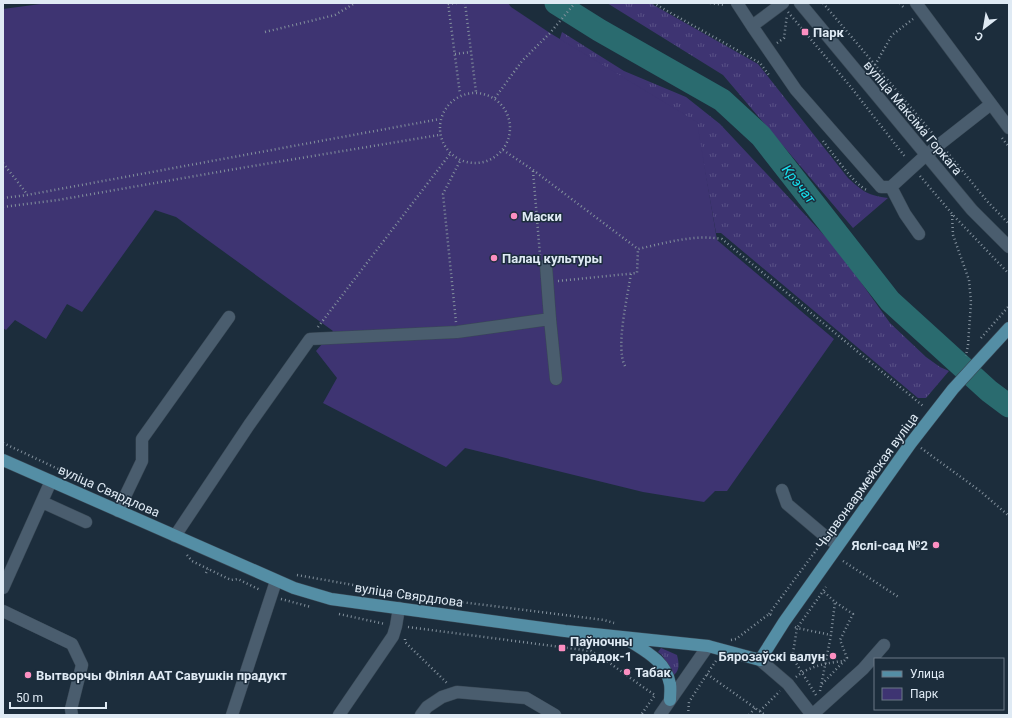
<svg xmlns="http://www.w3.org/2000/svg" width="1012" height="718" viewBox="0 0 1012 718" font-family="Roboto,sans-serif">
<defs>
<pattern id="grass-tufts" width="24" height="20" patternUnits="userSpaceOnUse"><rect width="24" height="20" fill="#3e3472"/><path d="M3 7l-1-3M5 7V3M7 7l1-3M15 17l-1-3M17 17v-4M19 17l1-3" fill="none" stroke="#595287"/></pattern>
</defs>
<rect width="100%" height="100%" fill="#1c2d3c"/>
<!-- grass -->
<path fill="url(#grass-tufts)" d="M607 3H650L758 64 848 178C862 191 869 196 888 198L853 228 723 75Z
M562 32 624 71 686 97 720 124 838 250 890 323 926 357 940 367 949 371 926 398H918L721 233H716L703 161 552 64Z
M661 648 677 655C679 663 680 670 674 675L662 655 658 652Z"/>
<!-- park -->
<path fill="#3e3472" d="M48 3H508L511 7 550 33 697 122 717 240 834 339 727 491H715L704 502 643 492 465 448 446 467 323 403 337 378 316 351 333 331 176 217 155 210 82 312 67 304 46 339 15 320 6 330 3 328V9Z"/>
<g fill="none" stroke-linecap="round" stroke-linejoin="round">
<!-- river -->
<path stroke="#2a6b6f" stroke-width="23" d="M556 3 599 30 722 100 761 136 890 301 989 391 1009 406"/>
<defs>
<path id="minor" d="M737 3 752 26 783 3
M800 3 972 210 1009 247
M916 3 1009 128
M752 26 796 90 881 187H891L926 155 991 104
M891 187 905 214 919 234
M550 319 556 379
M782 490 787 504 826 537 838 545
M42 502 86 522
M118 511 142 461V439L229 317
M175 536 249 425 310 339 457 332 550 319 546 265
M3 588 51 481
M3 611 72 644 82 665 71 709 72 715
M760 660 788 684 812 715
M232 715 276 581
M339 715 393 636 396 626 399 608
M421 715 427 707 442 697 457 692 526 698 555 715
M660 715 708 646
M812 715 863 669 884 645"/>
<path id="major" d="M3 460 294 588 331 599 565 631 708 646 760 660 784 622 911 443 953 389 1009 328
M628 640C645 651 666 661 670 684 671 689 670 695 670 700"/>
</defs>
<!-- minor casing -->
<use href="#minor" stroke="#394855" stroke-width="13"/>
<!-- major casing -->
<use href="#major" stroke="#394855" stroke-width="13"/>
<!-- path -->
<path stroke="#83919d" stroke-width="2.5" stroke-dasharray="1 3" stroke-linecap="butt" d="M448 3 460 94
M465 3 476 92
M653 3 760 63 769 75
M710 3 725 5
M823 3 934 135
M900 3 904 8
M448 4 457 3
M788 12 850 86 906 158
M265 32 335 15 355 3
M777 43 784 38 787 15
M455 54 471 52
M875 65 892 35 913 19
M440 128a35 35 0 1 1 70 0a35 35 0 1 1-70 0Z
M495 98 522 61 550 33 575 3
M1002 138 1009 147
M823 141C832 152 855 186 867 190
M503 150 533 170 638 249C665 243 695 234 722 239L923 406
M947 152 987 201 1009 224
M3 163 27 194
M533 171 540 255
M920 176 954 216 1009 274
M3 198 27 195 440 119
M3 207 58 200 241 168 439 135
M952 215 953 235 969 280 971 302 968 345 966 356
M558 281 637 273 638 249
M456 322 443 194 460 161
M318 327 450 154
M981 338 1009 306
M625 366C615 348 628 295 631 273
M3 443 88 483
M921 448 980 491 1009 516
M833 529 859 492
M187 555 192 561 231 580 238 579 260 590
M843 561 900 598
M206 573 208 569
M297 575 421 597 604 620 614 623
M281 599 311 607
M339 614 385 624
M769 614 820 545
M408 627 591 651C613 664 633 681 655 695L641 715
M795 627 797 628 826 587
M405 639V642L447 683
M731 640 736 639 769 614 774 616
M716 661 707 674 765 715
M796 677C809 666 827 663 843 661
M822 684 847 658 840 640 853 614 835 602
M820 691 831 635 835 602 823 591
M816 695 796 663 793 653 797 628 831 635
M760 711 780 691
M688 715 689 702 707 674
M749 715 755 708"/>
<!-- minor -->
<use href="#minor" stroke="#4a5d6e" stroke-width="12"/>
<!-- major -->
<use href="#major" stroke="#548ea5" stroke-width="12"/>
</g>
<!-- markers -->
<g fill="#fc8fc1" stroke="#1c2d3c" stroke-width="1.5">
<rect x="801" y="28" width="8" height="8" rx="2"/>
<circle cx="514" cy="216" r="4"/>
<circle cx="494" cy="258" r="4"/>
<circle cx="936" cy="545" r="4"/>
<rect x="558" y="644" width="8" height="8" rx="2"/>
<circle cx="833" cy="656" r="4"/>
<circle cx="627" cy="672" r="4"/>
<circle cx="28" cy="675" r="4"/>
</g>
<g text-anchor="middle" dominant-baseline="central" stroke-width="3" stroke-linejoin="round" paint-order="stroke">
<!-- poi labels -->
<g font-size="13" font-weight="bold" fill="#dfeaf4" stroke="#1c2d3c" text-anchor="start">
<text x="813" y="32">Парк</text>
<text x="522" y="216">Маски</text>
<text x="502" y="258">Палац культуры</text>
<text x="928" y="545" text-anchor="end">Яслі-сад №2</text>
<text x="570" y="641">Паўночны<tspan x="570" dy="15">гарадок-1</tspan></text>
<text x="825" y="656" text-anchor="end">Бярозаўскі валун</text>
<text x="635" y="672">Табак</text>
<text x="36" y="675">Вытворчы Філіял ААТ Савушкін прадукт</text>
</g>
<!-- street labels -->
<g font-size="13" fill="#dfeaf4" stroke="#1c2d3c">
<text transform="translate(913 118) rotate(50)">вуліца Максіма Горкага</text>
<text transform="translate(867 481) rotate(-54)">Чырвонаармейская вуліца</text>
<text transform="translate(109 491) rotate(24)">вуліца Свярдлова</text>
<text transform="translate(409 595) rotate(8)">вуліца Свярдлова</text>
</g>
<!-- water labels -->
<g font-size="14" font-style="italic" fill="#16e2ee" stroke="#1c2d3c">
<text transform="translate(799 184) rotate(52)">Крэчат</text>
</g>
</g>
<!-- border -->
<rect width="1012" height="718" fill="none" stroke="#dfeaf4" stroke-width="8"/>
<!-- legend -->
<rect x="874" y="658" width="130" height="52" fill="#1c2d3c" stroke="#6a7986"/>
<rect x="882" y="671" width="20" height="6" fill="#548ea5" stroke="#6a7986"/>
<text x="910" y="678" font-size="12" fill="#dfeaf4">Улица</text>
<rect x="882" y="688" width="20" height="12" fill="#3e3472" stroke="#6a7986"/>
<text x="910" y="698" font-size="12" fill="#dfeaf4">Парк</text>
<!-- north arrow -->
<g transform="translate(984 28) rotate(211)" stroke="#1c2d3c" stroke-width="3" paint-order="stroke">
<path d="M0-3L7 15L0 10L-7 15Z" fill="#dfeaf4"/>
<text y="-6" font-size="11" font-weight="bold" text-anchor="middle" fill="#dfeaf4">С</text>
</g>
<!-- scale -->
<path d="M10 702v6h96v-6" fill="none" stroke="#dfeaf4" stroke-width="2"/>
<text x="16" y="702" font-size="12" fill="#dfeaf4" stroke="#1c2d3c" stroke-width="3" paint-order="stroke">50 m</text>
</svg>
